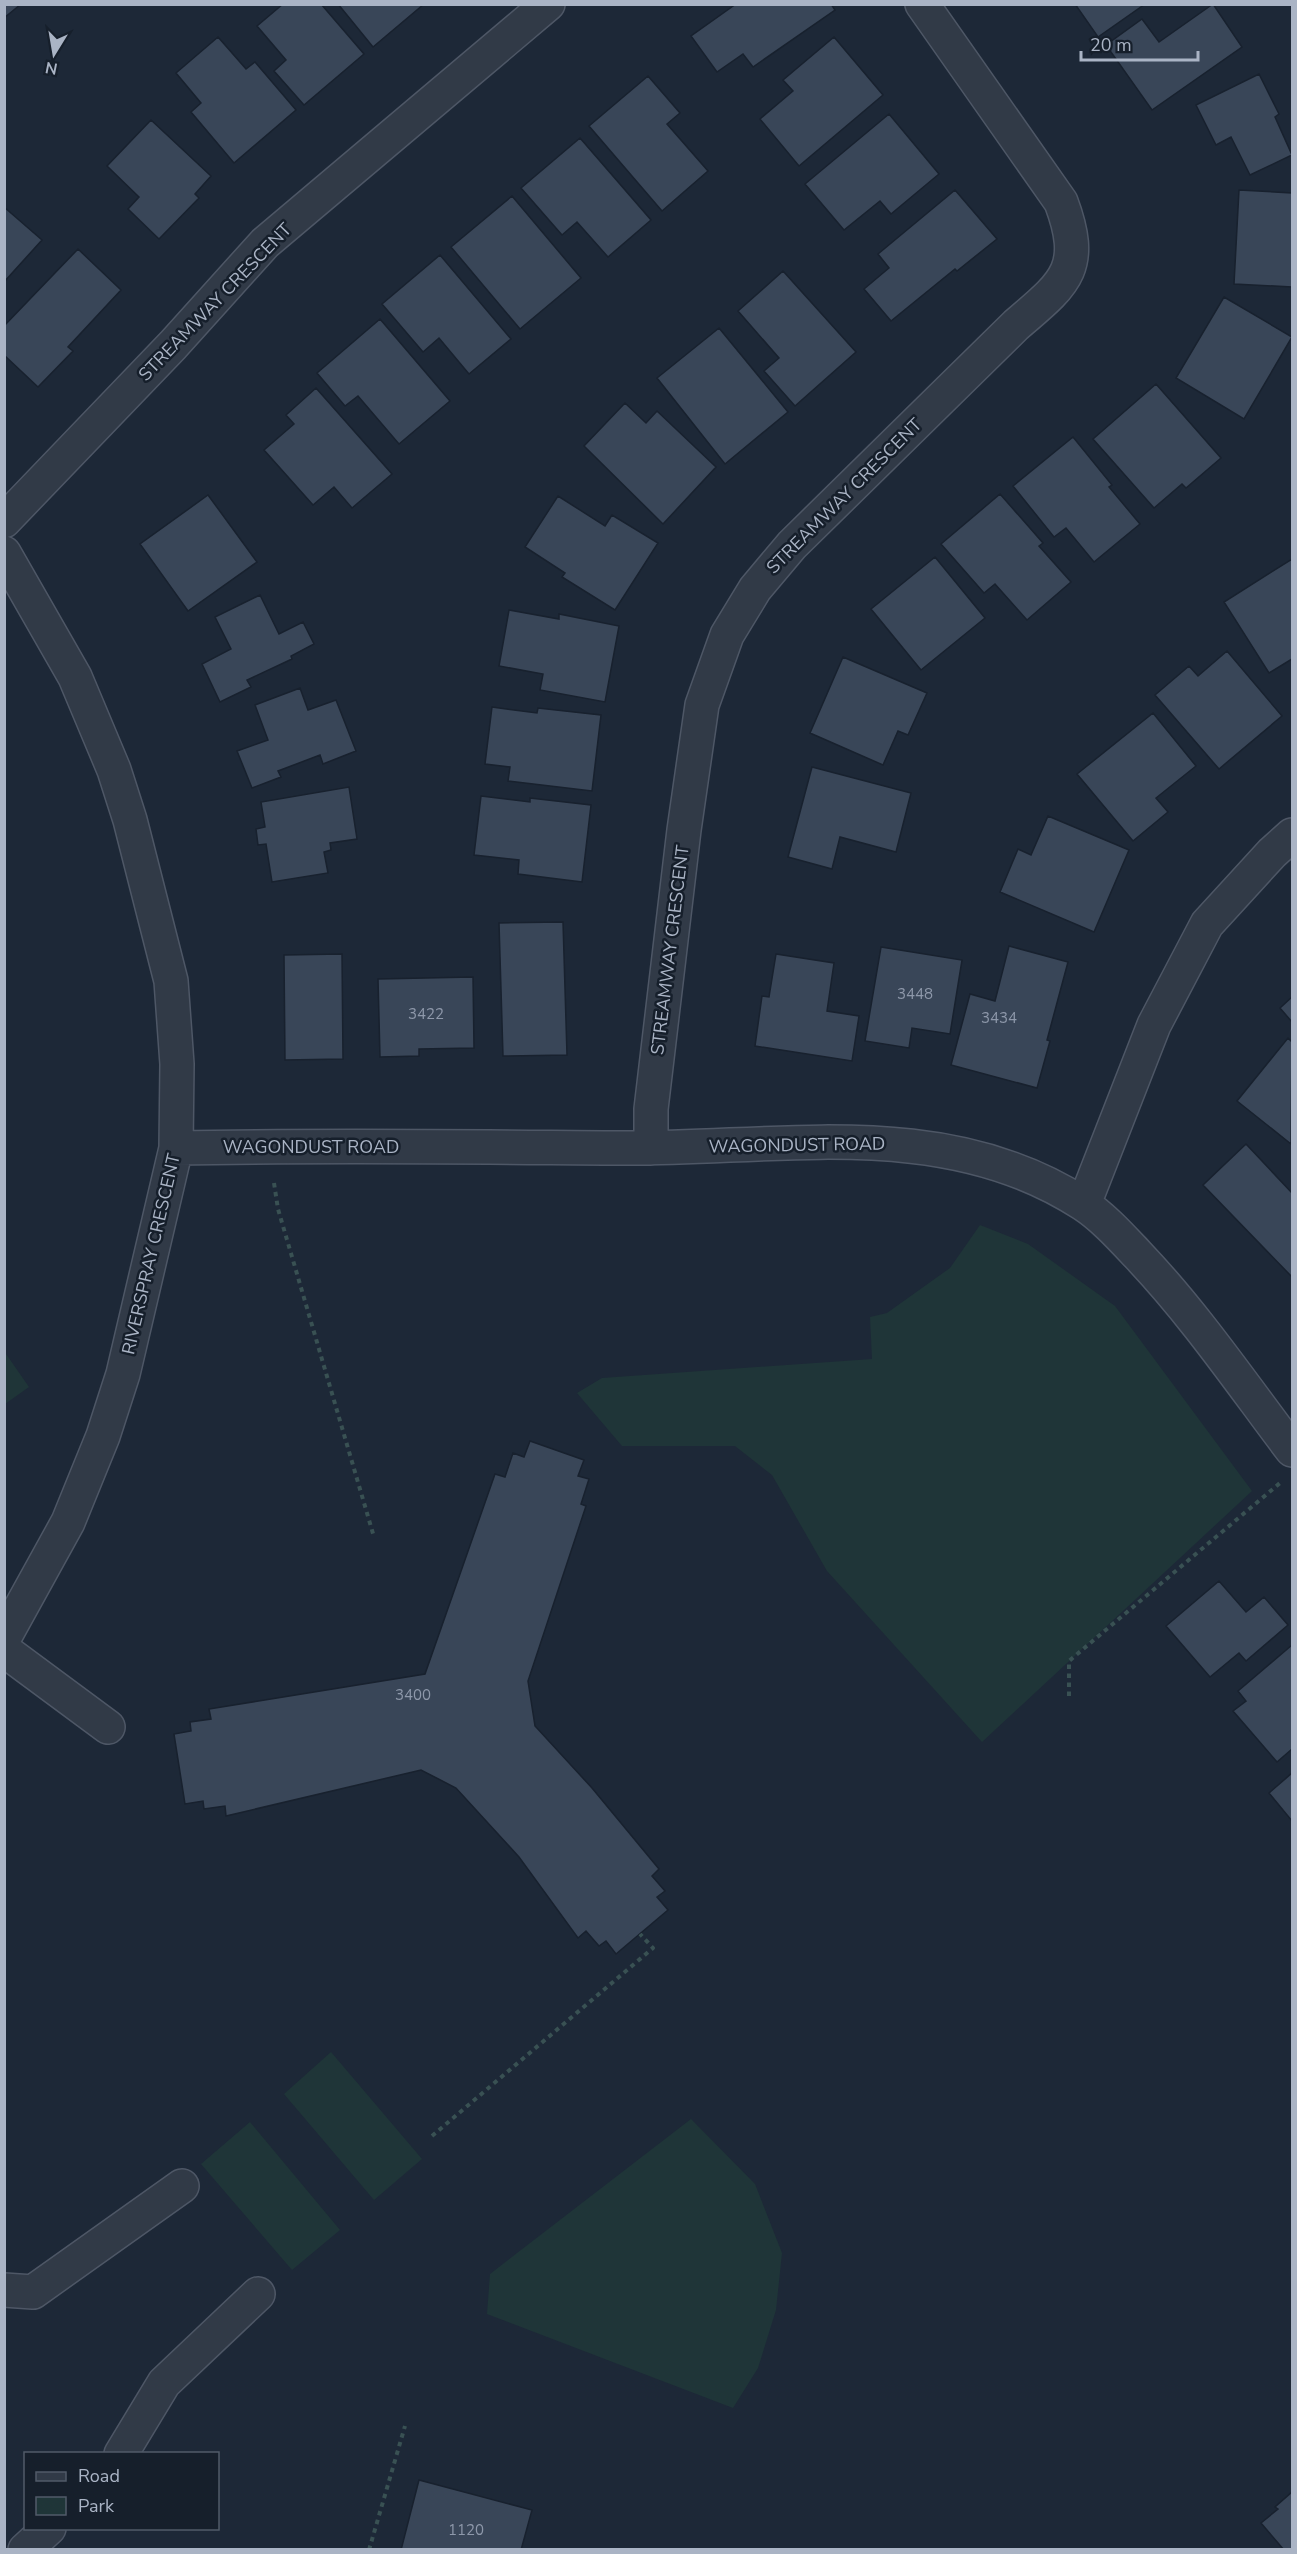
<svg xmlns="http://www.w3.org/2000/svg" width="1297" height="2554" viewBox="0 0 1297 2554" font-family="'Nunito Sans',sans-serif">
<rect width="100%" height="100%" fill="#1d2837"/>
<!-- green -->
<path fill="#1f3538" d="M980 1225 1028 1244 1115 1306 1252 1491 982 1742 827 1571 772 1475 735 1446H622L577 1393 602 1378 872 1359 870 1317 887 1313 950 1268Z
M4 1351 29 1387 5 1404H4Z
M331 2052 422 2159 374 2200 284 2094Z
M691 2119 755 2184 782 2253 776 2310 758 2368 733 2408 487 2314 490 2274Z
M250 2122 340 2230 292 2270 201 2164Z"/>
<!-- building -->
<path fill="#394658" stroke="#18212e" stroke-width="1.5" d="M4 4H21L4 18Z
M283 4H321L364 54 304 105 274 71 286 60 257 26Z
M338 4H424L373 47Z
M736 4H831L835 10 753 67 743 54 717 72 691 36Z
M1075 4H1145L1098 37Z
M1213 4 1242 47 1152 110 1106 45 1142 19 1159 42Z
M218 37 246 69 255 62 296 110 234 163 191 112 201 103 176 73Z
M834 37 883 95 799 166 760 119 793 91 783 80Z
M1259 74 1279 114 1275 117 1292 155 1250 175 1231 137 1216 145 1196 105Z
M648 76 680 113 667 124 708 171 662 211 589 126Z
M889 114 939 174 891 214 880 201 844 230 805 184Z
M151 120 211 176 195 194 199 198 159 239 128 209 139 197 107 166Z
M580 138 651 220 608 257 577 222 562 235 521 188Z
M955 190 997 239 957 271 955 269 891 321 864 289 889 268 878 254Z
M1239 190 1292 193V287L1234 284Z
M512 196 581 278 520 329 451 247Z
M4 207 42 240 4 282Z
M78 249 121 290 68 347 73 351 38 387 4 355V326Z
M440 255 511 339 469 374 439 338 423 352 382 304Z
M783 271 856 352 795 406 764 371 779 358 738 311Z
M1224 297 1292 337 1244 419 1176 378Z
M380 319 450 401 399 444 358 396 345 406 317 373Z
M719 328 788 412 725 464 657 378Z
M1156 384 1221 458 1186 488 1182 484 1154 508 1093 439Z
M316 388 392 474 352 508 334 487 313 505 264 450 294 424 286 415Z
M625 403 646 423 657 411 716 467 663 524 584 446Z
M1073 437 1112 485 1109 487 1140 524 1094 562 1066 528 1054 537 1013 486Z
M1000 494 1043 543 1039 546 1071 582 1027 620 995 584 984 593 941 544Z
M208 495 257 562 188 611 140 544Z
M558 496 605 526 612 515 658 543 615 610 562 577 565 573 525 547Z
M935 557 985 618 921 670 871 609Z
M1292 559V659L1269 673 1224 602Z
M260 595 279 634 303 622 314 644 291 656 292 659 247 680 251 687 220 702 202 664 231 649 215 617Z
M509 610 559 619V614L619 626 605 702 540 690 543 674 499 666Z
M1227 651 1282 716 1219 769 1155 695 1189 666 1198 676Z
M843 657 927 693 908 735 898 731 883 765 810 733Z
M300 688 308 710 336 700 356 751 323 764 320 755 278 771 281 777 252 788 237 751 268 740 255 705Z
M492 707 537 713 538 708 601 715 592 791 508 781 510 767 485 764Z
M1153 713 1196 766 1156 798 1168 812 1133 841 1077 774Z
M812 767 911 793 896 852 840 837 832 869 788 857Z
M349 787 357 839 330 843 331 850 324 852 328 873 272 882 266 844 258 845 256 829 265 827 261 802Z
M481 796 530 802V798L591 805 582 882 518 874 519 860 474 855Z
M1048 816 1129 850 1094 932 1000 892 1018 849 1031 855Z
M563 922 567 1055 503 1056 499 923Z
M1009 946 1068 962 1047 1040 1050 1041 1037 1088 951 1065 970 994 995 1001Z
M881 947 962 960 950 1034 912 1028 909 1048 865 1041Z
M342 954 343 1059 285 1060 284 955Z
M776 954 834 963 827 1011 859 1016 852 1061 755 1046 762 996 769 997Z
M473 977 474 1048 419 1049V1056L380 1057 378 979Z
M1292 997V1022L1280 1008Z
M1288 1038 1292 1042 1291 1144 1237 1101Z
M1246 1144 1292 1193V1277L1203 1185Z
M530 1441 584 1460 578 1476 589 1479 581 1504 586 1506 528 1681 535 1726 592 1788 659 1869 652 1876 665 1891 657 1897 668 1910 616 1954 606 1941 599 1946 586 1931 578 1938 519 1857 456 1788 421 1770 226 1816 225 1806 204 1809 203 1801 185 1804 174 1734 191 1731 190 1722 211 1719 209 1709 425 1674 495 1474 505 1477 513 1453 524 1457Z
M1219 1581 1246 1612 1264 1597 1288 1625 1246 1661 1239 1653 1210 1677 1166 1626Z
M1292 1645V1749L1277 1762 1233 1711 1246 1701 1238 1691Z
M1292 1773V1821L1269 1793Z
M419 2480 532 2510 521 2550H401Z
M1292 2492V2550H1284L1261 2523 1278 2509 1275 2507Z"/>
<g fill="none" stroke-linecap="round" stroke-linejoin="round">
<defs>
<path id="minor" d="M4 521 173 345 265 243 548 4
M4 553 75 677 114 770 130 820 171 981 177 1064 176 1148 123 1374 103 1436 68 1522 4 1638
M176 1148C326 1145 476 1147 626 1148 779 1149 945 1114 1083 1204 1103 1217 1121 1237 1138 1255 1195 1315 1242 1384 1292 1450
M651 1148V1109L684 830 702 705 727 635 755 589 792 545 1016 325C1065 283 1086 269 1061 202L922 4
M1084 1204 1154 1025 1207 924 1272 853 1292 835
M4 1650 108 1727
M4 2290 33 2292 182 2186
M121 2454 164 2383 258 2294
M25 2550 49 2528"/>
</defs>
<!-- minor casing -->
<use href="#minor" stroke="#4e5766" stroke-width="36"/>
<!-- path -->
<path stroke="#395153" stroke-width="4" stroke-dasharray="4.5 4.5" stroke-linecap="butt" d="M274 1183 278 1209 374 1537
M1069 1696V1661L1280 1483
M432 2136 653 1948 640 1934
M369 2550 405 2426"/>
<!-- minor -->
<use href="#minor" stroke="#313a47" stroke-width="33"/>
</g>
<g text-anchor="middle" dominant-baseline="central" stroke-width="5" stroke-linejoin="round" paint-order="stroke">
<!-- number labels -->
<g font-size="15" fill="#8e98aa">
<text x="915" y="994">3448</text>
<text x="426" y="1014">3422</text>
<text x="999" y="1018">3434</text>
<text x="413" y="1695">3400</text>
<text x="466" y="2530">1120</text>
</g>
<!-- street labels -->
<g font-size="18" fill="#aab4c5" stroke="#161f2b">
<text transform="translate(215 302) rotate(-46)">STREAMWAY CRESCENT</text>
<text transform="translate(844 496) rotate(-45)">STREAMWAY CRESCENT</text>
<text transform="translate(670 950) rotate(-83)">STREAMWAY CRESCENT</text>
<text transform="translate(797 1145) rotate(-1)">WAGONDUST ROAD</text>
<text x="311" y="1147">WAGONDUST ROAD</text>
<text transform="translate(151 1254) rotate(-77)">RIVERSPRAY CRESCENT</text>
</g>
</g>
<!-- border -->
<rect width="1297" height="2554" fill="none" stroke="#aab4c5" stroke-width="12"/>
<!-- legend -->
<rect x="24" y="2452" width="195" height="78" fill="#161f2b" stroke="#515b69" stroke-width="1.5"/>
<rect x="36" y="2472" width="30" height="9" fill="#313a47" stroke="#515b69" stroke-width="1.5"/>
<text x="78" y="2482" font-size="18" fill="#aab4c5">Road</text>
<rect x="36" y="2497" width="30" height="18" fill="#1f3538" stroke="#515b69" stroke-width="1.5"/>
<text x="78" y="2512" font-size="18" fill="#aab4c5">Park</text>
<!-- north arrow -->
<g transform="translate(54 54) rotate(191)" stroke="#161f2b" stroke-width="4.5" paint-order="stroke">
<path d="M0-4.5L10 22L0 15L-10 22Z" fill="#aab4c5"/>
<text y="-9" font-size="16" font-weight="bold" text-anchor="middle" fill="#aab4c5">N</text>
</g>
<!-- scale -->
<path d="M1081 51v9h117v-9" fill="none" stroke="#aab4c5" stroke-width="3"/>
<text x="1090" y="51" font-size="18" fill="#aab4c5" stroke="#161f2b" stroke-width="4.5" paint-order="stroke">20 m</text>
</svg>
